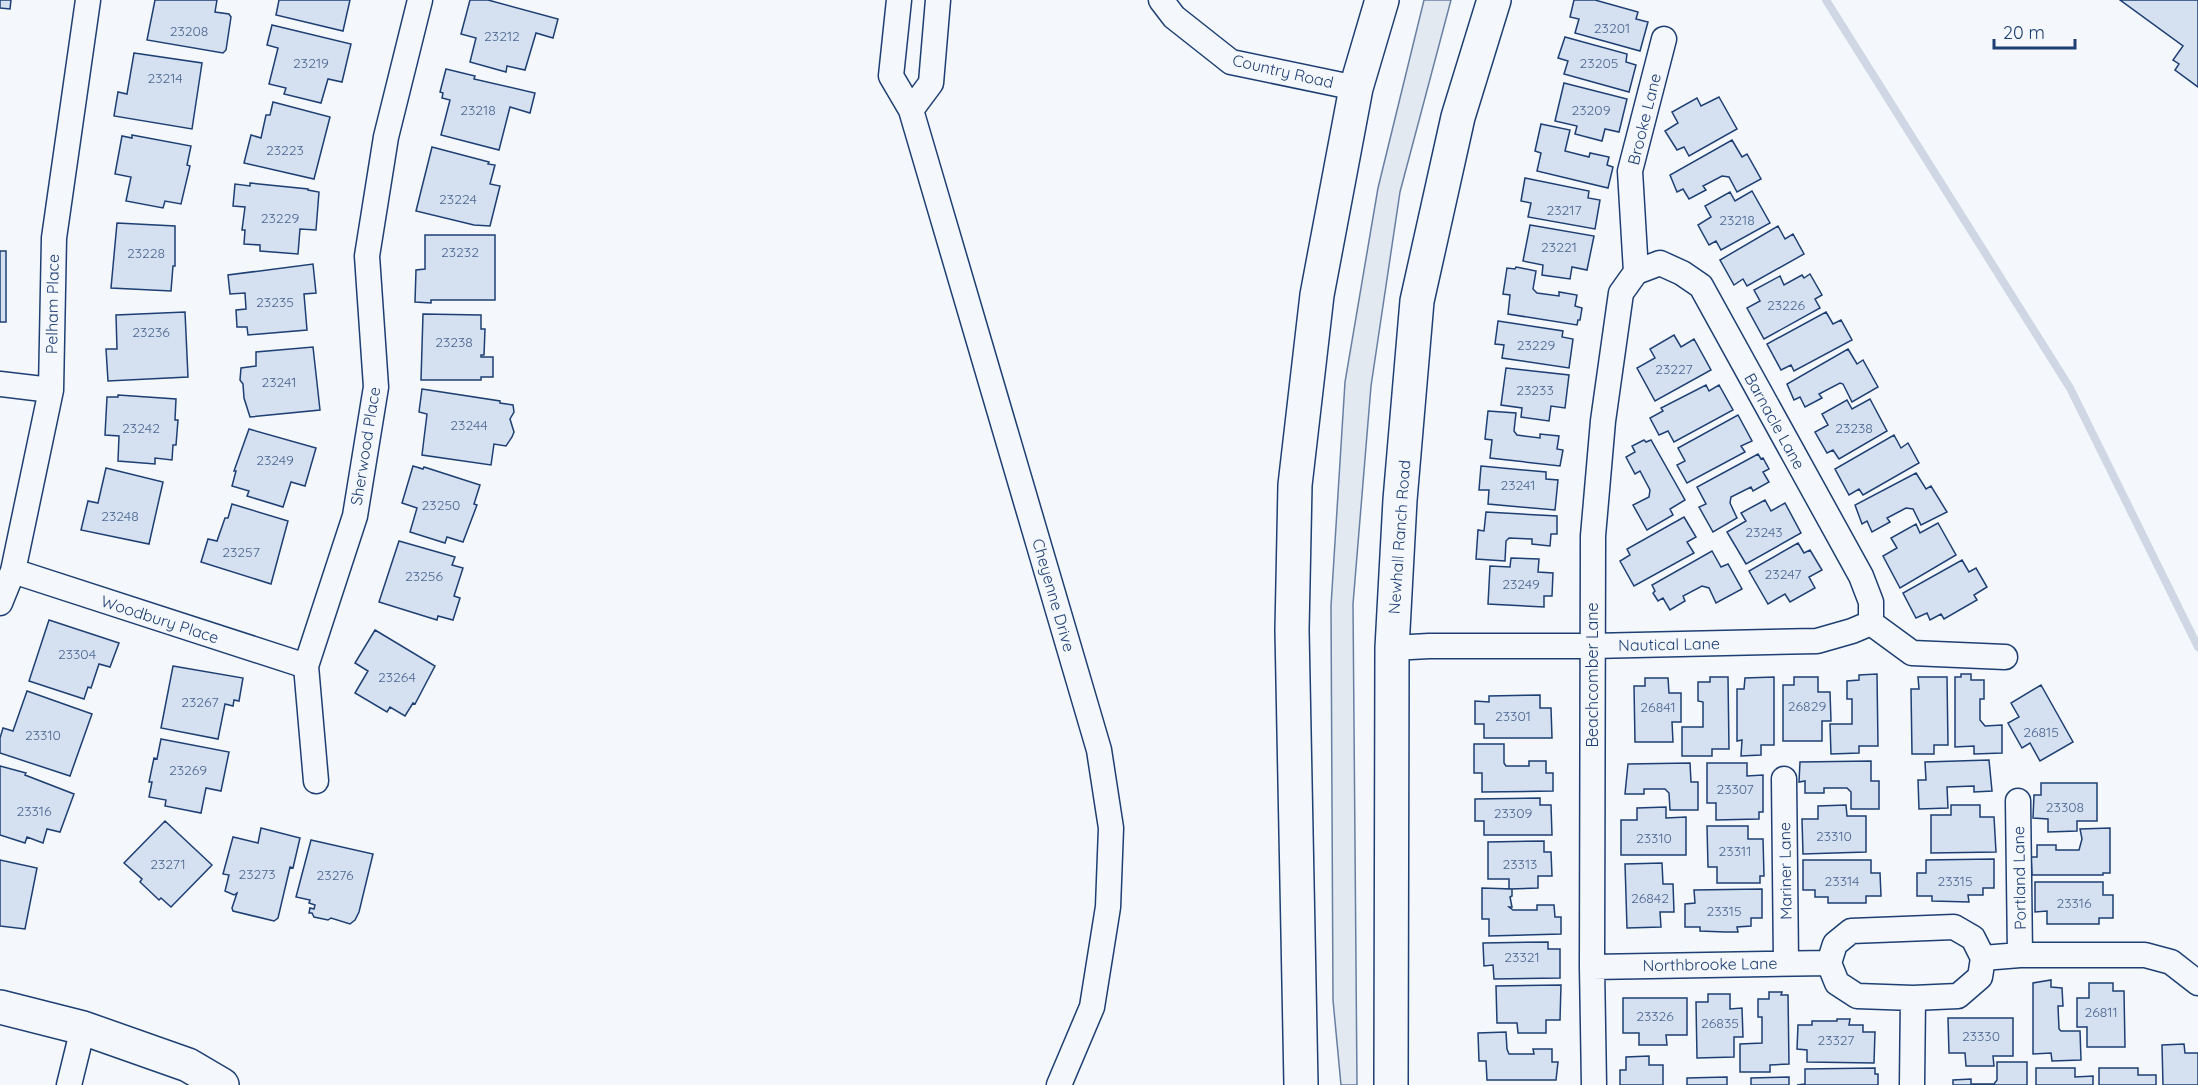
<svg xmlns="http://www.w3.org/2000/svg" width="2198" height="1085" viewBox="0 0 2198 1085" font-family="Quicksand,sans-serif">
<rect width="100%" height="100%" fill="#f4f7fb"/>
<!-- green -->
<path fill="#e3e9f0" stroke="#687fa3" stroke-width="1.5" d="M1424 0H1451L1400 192 1371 386 1353 604 1357 1085H1341L1333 1000 1331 606 1345 382 1378 188Z"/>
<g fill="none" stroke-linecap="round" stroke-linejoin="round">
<!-- stream -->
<path stroke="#cfd7e4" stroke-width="8" d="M1826 0 2070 388 2198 647"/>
</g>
<!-- building -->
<path fill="#d5e0f0" stroke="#1d3f73" stroke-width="1.5" d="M0 0H11L10 9 0 8Z
M155 0H217L215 12 229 14 231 17 226 50 223 53 147 40Z
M279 0H350L343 31 276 15Z
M470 0H488L558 19 553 38 536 33 525 70 507 66 506 72 470 62 476 38 461 34Z
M1574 0H1595L1638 12 1636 19 1648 22 1640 51 1575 33 1579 19 1570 17Z
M2120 0H2198V87L2175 70 2179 64 2173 60 2183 46Z
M272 25 351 44 342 82 328 79 321 103 284 94 286 88 269 84 278 48 267 45Z
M1565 37 1627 54 1626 62 1636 65 1629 92 1564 74 1568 61 1558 58Z
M134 53 202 63 192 129 114 116 118 92 127 94Z
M446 69 475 76 474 79 535 93 530 113 510 107 499 150 441 135 450 100 442 98 443 93 440 92Z
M1564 83 1627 99 1619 132 1605 129 1602 141 1575 134 1577 126 1555 121Z
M1719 97 1737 129 1689 156 1684 147 1677 150 1665 131 1678 123 1672 112 1697 98 1701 106Z
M273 102 330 117 314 179 244 163 251 135 261 138 266 115H270Z
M1541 124 1570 130 1565 151 1589 157 1590 153 1609 157 1607 165 1613 167 1608 188 1537 171 1541 153 1535 151Z
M132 135 191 146 187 165 190 166 181 204 165 201 163 208 126 201 131 177 115 174 122 136 132 138Z
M1732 140 1742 157 1747 154 1761 179 1737 192 1729 177 1722 176 1703 186 1706 190 1689 199 1683 189 1677 192 1670 175Z
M432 147 489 162 488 164 495 165 490 184 500 186 490 226 474 225 416 211Z
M1525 178 1589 191 1588 198 1600 200 1595 229 1528 217 1531 203 1521 201Z
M250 183 308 189V190L319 192 316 230 300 229 298 254 260 251V245L244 244 245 230H242L245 207 233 206 235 184 250 186Z
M1752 191 1770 223 1721 250 1716 241 1709 245 1698 225 1711 217 1705 206 1730 192 1735 201Z
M117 223 175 226V266H173L171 291 111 288Z
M1530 225 1594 236 1587 270 1572 267 1570 279 1542 275 1543 265 1523 261Z
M1778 226 1785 239 1793 234 1804 254 1747 286 1743 279 1734 285 1720 260Z
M425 235H495V300H431V303L415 302 416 270 425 269Z
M0 251H6V322H0Z
M313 264 316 293 304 294 307 330 248 335 247 327H237L236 310 246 309 245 293 230 294 228 275Z
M1516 267 1536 271 1533 289 1537 293 1559 296V292L1577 295 1575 306 1582 308 1580 320H1578L1577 325 1508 314 1510 295 1503 294 1507 268 1515 269Z
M1810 274 1822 295 1815 299 1820 308 1764 339 1747 308 1760 301 1754 290 1780 276 1784 285 1802 275 1804 278Z
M185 312 188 377 108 381 106 349H117L116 315Z
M1826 312 1833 324 1841 320 1852 340 1794 371 1791 365 1781 370 1767 344Z
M423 314 481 315V329H485L484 355H481V357H493V377H481V380H421Z
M1498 321 1563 331 1562 337 1573 339 1569 368 1502 358 1504 345 1495 344Z
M1674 335 1681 347 1694 339 1711 370 1655 401 1637 368 1655 358 1650 349Z
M313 347 320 410 250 417 244 398 243 384 240 380 241 368 256 366V352Z
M1848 349 1857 364 1863 360 1878 387 1852 402 1843 384 1840 383 1819 394 1822 398 1805 407 1800 397 1794 400 1787 384Z
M1506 368 1569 375 1565 408 1551 406 1549 421 1521 417 1522 408 1501 405Z
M1706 385 1709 391 1719 385 1733 410 1674 442 1668 431 1659 435 1650 418 1663 411 1661 408Z
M422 389 500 401V403L513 405 514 412 510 419 514 432 512 437 506 446 494 444 491 465 422 455 427 414 419 412Z
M118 395 176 399 175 420H178L176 445H173L172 460 155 458V464L118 461 119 436 105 435 107 397H118Z
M1870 399 1887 431 1839 459 1833 450 1827 453 1815 432 1828 425 1822 414 1847 400 1852 409Z
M1488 411 1516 413 1514 431 1517 435 1540 438V434L1559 436 1557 449 1563 450 1560 466 1490 458 1492 440 1485 439Z
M1738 415 1752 441 1741 446 1745 452 1687 483 1677 465 1685 461 1678 448Z
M249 429 316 448 305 486 291 482 283 507 247 496 249 491 232 486 236 471H234Z
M1894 435 1901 448 1908 443 1919 463 1863 495 1859 489 1849 495 1835 469Z
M1644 440 1646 442 1651 440 1685 500 1670 509 1673 515 1647 530 1633 505 1649 497 1650 490 1640 471 1635 474 1626 457 1635 452 1632 446Z
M1758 454 1761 459 1763 458 1769 469 1763 472 1769 482 1753 491 1751 487 1731 497 1730 503 1737 518 1713 532 1699 507 1706 504 1697 487Z
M413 466 423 469 424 467 480 485 474 504 477 505 463 542 447 537 445 543 410 532 417 508 402 503Z
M1481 466 1546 472V479L1558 480 1555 510 1488 504 1489 490H1479Z
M106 468 163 482 149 544 81 530 88 501 98 503Z
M1916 473 1926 489 1931 486 1947 512 1921 525 1913 509 1906 508 1887 518 1890 522 1872 532 1867 521 1862 524 1855 505Z
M1765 500 1771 511 1785 503 1801 533 1746 564 1727 532 1746 521 1741 513Z
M232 504 288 521 271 584 201 562 208 539 217 541 225 518H228Z
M1486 512 1557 516V534H1551L1550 546 1532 544V539L1509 538 1506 541 1505 561 1476 559 1478 530 1484 531Z
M1684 517 1696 537 1687 542 1694 553 1634 586 1620 561 1630 555 1627 549Z
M1938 523 1956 555 1900 588 1883 556 1897 548 1891 538 1916 524 1920 533Z
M399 541 455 557 452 565 463 568 454 596 460 598 453 620 438 616 437 620 379 602Z
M1798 543 1804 553 1810 550 1822 570 1809 577 1815 588 1790 602 1785 594 1768 604 1749 571Z
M1712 551 1721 567 1728 564 1742 589 1716 603 1709 588 1702 586 1683 596 1685 601 1670 610 1663 598 1658 601 1653 593 1655 591 1652 585Z
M1511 558 1539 559 1538 572 1553 573 1552 596H1544V607L1488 604 1490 566 1510 567Z
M1962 560 1969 572 1976 568 1987 587 1974 595 1977 600 1944 619 1941 614 1930 620 1927 613 1916 618 1903 593Z
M49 620 119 643 110 667 99 664 91 688 88 687 84 699 29 681Z
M375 630 435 666 415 704 413 703 405 716 390 707 387 712 355 693 368 671 355 663Z
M173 666 243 678 239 701 234 700 233 706 225 704 218 739 161 728Z
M1877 674 1878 746H1859V753L1831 754 1830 724H1852V699H1847V681L1859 680V675Z
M1961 674H1971V680H1984V699H1980V720L1985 726 2002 725V753L1974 754V746L1955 747V677H1961Z
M1710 677H1728L1729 749H1712V756H1682V727H1703V702L1698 701V682H1710Z
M1774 677V745H1761V755L1741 756 1742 740 1737 741V689H1744L1745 678Z
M1794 677H1818V692H1830L1831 721H1822V741H1783V685H1794Z
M1918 677H1947L1948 745H1934V754H1912L1911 689H1919Z
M1645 678H1668L1669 693H1681V722H1672L1673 742H1635L1634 686H1645Z
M2041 685 2073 742 2040 761 2030 743 2022 748 2008 723 2019 717 2011 703Z
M27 691 92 714 70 776 0 753V738L3 728 13 731Z
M1540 695V708H1551L1552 738H1484V724H1475V701L1489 702V696Z
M161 739 229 752 221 791 206 788 201 813 165 806 166 800 149 797 152 782H149L154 758 157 759Z
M1474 744H1504V763L1506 766H1529V761H1546V773H1553V791L1482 792V773H1474Z
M1989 760 1992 791 1974 792V786L1947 787 1948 808 1919 809 1918 780H1926L1925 762Z
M1871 761V781H1879V809H1851V792L1847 788H1824V793H1805V781L1799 782 1800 762Z
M1690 763 1691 782H1698V810H1670L1669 793 1665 789H1644V794H1625L1628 764Z
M1707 763H1747V776L1763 775V812H1759V819L1716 820V803H1707Z
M0 766 26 773 25 775 74 794 60 832 47 829 43 843 27 837 25 843 0 835Z
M2041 783H2097V821H2077V831L2048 832V819L2033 818 2034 795H2041Z
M1540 798V805H1551L1552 835H1484V821H1475V799Z
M1846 805 1847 816H1866V852L1803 854 1802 819H1818V806Z
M1951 805H1980V817H1994L1996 852 1931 853V815H1951Z
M1666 807V818L1686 817V855H1621V820H1637V808Z
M165 821 212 865 171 907 161 898 159 900 140 882 142 879 124 863Z
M1707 826H1748V839H1763L1764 876H1760V883H1717V867H1708Z
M261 828 300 838 293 868 290 867 278 918 274 921 233 911 232 908 237 893 234 895 225 891 229 875 223 874 233 837 258 843Z
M2110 828V873H2103V875H2032L2031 857H2037V845H2056V850H2079L2082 839 2080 829Z
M311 840 373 854 359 912 355 920 350 924 331 918 328 920 314 917 312 913H309L310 908 314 909 315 905 309 903 310 900 296 897Z
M1544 841V852H1551L1552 876H1538V888L1509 889V879H1488V842Z
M1994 859V888H1983V895H1968L1969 902 1932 901V896H1917V873H1926V860Z
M0 860 37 868 25 929 0 926Z
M1803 860H1871V873H1880L1881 896H1866V903H1828V897H1815V890H1803Z
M1662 863 1663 884H1673L1674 912H1660L1661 927 1627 928 1625 864Z
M2035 882H2103V895H2113V918H2099V924H2047V911L2035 912Z
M1482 888 1512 889V896L1510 897 1512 907H1509L1513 910H1537V905H1554L1555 917H1561V934L1489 936V919H1482Z
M1762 889V918H1751V926L1737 927 1738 932H1725L1700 931V927H1685V904L1695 903 1694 890Z
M1548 942V949H1560V978L1494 979 1493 965 1484 966 1483 943Z
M2051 980V987L2062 988 2063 1006H2058L2059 1029 2061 1031H2080L2081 1060 2052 1061 2051 1053 2033 1054V983Z
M2089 983H2113V991H2124L2125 1047H2087V1027H2077V998H2089Z
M1561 985 1560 1020H1546V1033H1518L1517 1023H1497L1496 986Z
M1769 992H1782L1781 995H1788L1789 1064 1770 1065V1072H1740V1044L1762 1043V1017H1758V999H1769Z
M1708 994H1730V1009L1742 1008 1743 1037H1734V1057L1697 1058 1696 1002H1708Z
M1623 998H1687V1035H1666L1667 1045H1639V1033H1623Z
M1948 1018H2013V1056H1993L1994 1066H1966L1965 1053H1949Z
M1837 1019H1850L1849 1025H1863V1032H1875L1874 1063 1807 1062V1050L1797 1049 1798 1025H1812V1021H1837Z
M1506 1032 1507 1049 1509 1054H1534L1533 1049H1552V1062H1558L1556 1080H1487L1486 1061H1479L1478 1033Z
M2184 1044 2185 1053H2198V1085H2163L2162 1045Z
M1649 1056V1065H1663V1085H1620V1070H1626V1057Z
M1997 1062H2027V1085H1953V1080L1971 1079V1084H1994L1997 1080Z
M1875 1068V1074H1878V1085H1797L1805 1084V1069Z
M2036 1068H2075V1077L2093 1076V1085H2036Z
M2099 1068H2138V1075H2156V1085H2099Z
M1727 1077V1085H1687V1078Z
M1789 1077V1085H1751V1078Z"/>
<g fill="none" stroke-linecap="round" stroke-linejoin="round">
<defs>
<path id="street" d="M899 0 891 76 911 110 1099 750 1111 828 1108 907 1092 1007 1059 1085
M1161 0 1174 17 1231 62 1356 88
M911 110 931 83 938 0
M1636 272 1660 263 1682 273 1701 286 1861 576 1871 602V623
M1636 272 1630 171 1664 39
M0 384 51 390
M13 571 306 666
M0 603 13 571 51 390 54 238 88 0
M1871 623 1912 653 2005 657
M1392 648 1429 646H1592L1817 641 1852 631 1871 623
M1784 779 1786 963
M316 781 306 666 355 516 376 387 367 256 386 137 420 0
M2018 801 2020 955
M1954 927 1973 938 1983 958 1980 977 1958 996 1913 998 1857 996 1837 983 1829 963 1835 944 1851 931Z
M1983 958 2020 955H2145L2171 962 2198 983
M1592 967 1829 963
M69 1085 83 1028
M1594 1085 1592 967 1593 536 1603 421 1621 293 1636 272
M1912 1085 1913 998"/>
<path id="secondary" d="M0 1007 83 1028 188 1065 222 1085"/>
<path id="primary" d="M1301 1085 1292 630 1295 485 1317 295 1356 88 1382 0
M1391 1085 1392 648 1400 500 1417 301 1458 117 1494 0"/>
</defs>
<!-- street casing -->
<use href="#street" stroke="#1d3f73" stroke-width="27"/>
<!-- secondary casing -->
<use href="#secondary" stroke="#1d3f73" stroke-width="36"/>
<!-- primary casing -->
<use href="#primary" stroke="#1d3f73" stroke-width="36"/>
<!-- street -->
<use href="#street" stroke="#f4f7fb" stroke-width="24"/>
<!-- secondary -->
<use href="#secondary" stroke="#f4f7fb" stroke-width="33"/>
<!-- primary -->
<use href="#primary" stroke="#f4f7fb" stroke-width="33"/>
</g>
<g text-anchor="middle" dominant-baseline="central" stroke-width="4.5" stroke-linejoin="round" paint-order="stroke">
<!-- number labels -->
<g font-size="14" fill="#4b6792">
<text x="1612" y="28">23201</text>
<text x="189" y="31">23208</text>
<text x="502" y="36">23212</text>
<text x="311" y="63">23219</text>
<text x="1599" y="63">23205</text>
<text x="165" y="78">23214</text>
<text x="478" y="110">23218</text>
<text x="1591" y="110">23209</text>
<text x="285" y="150">23223</text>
<text x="458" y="199">23224</text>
<text x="1564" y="210">23217</text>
<text x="280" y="218">23229</text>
<text x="1737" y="220">23218</text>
<text x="1559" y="247">23221</text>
<text x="460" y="252">23232</text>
<text x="146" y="253">23228</text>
<text x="275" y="302">23235</text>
<text x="1786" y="305">23226</text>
<text x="151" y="332">23236</text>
<text x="454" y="342">23238</text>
<text x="1536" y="345">23229</text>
<text x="1674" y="369">23227</text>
<text x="279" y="382">23241</text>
<text x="1535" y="390">23233</text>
<text x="469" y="425">23244</text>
<text x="141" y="428">23242</text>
<text x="1854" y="428">23238</text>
<text x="275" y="460">23249</text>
<text x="1518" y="485">23241</text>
<text x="441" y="505">23250</text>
<text x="120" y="516">23248</text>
<text x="1764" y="532">23243</text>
<text x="241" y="552">23257</text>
<text x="1783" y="574">23247</text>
<text x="424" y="576">23256</text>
<text x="1521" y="584">23249</text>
<text x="77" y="654">23304</text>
<text x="397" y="677">23264</text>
<text x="200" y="702">23267</text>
<text x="1807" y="706">26829</text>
<text x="1658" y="707">26841</text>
<text x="1513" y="716">23301</text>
<text x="2041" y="732">26815</text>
<text x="43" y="735">23310</text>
<text x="188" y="770">23269</text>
<text x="1735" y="789">23307</text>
<text x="2065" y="807">23308</text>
<text x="34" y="811">23316</text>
<text x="1513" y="813">23309</text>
<text x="1834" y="836">23310</text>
<text x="1654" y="838">23310</text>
<text x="1735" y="851">23311</text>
<text x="168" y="864">23271</text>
<text x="1520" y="864">23313</text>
<text x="257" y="874">23273</text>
<text x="335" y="875">23276</text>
<text x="1842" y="881">23314</text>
<text x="1955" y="881">23315</text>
<text x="1650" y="898">26842</text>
<text x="2074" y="903">23316</text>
<text x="1724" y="911">23315</text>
<text x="1522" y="957">23321</text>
<text x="2101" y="1012">26811</text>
<text x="1655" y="1016">23326</text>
<text x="1720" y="1023">26835</text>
<text x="1981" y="1036">23330</text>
<text x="1836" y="1040">23327</text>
</g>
<!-- street labels -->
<g font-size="16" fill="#1d3f73" stroke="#f4f7fb">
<text transform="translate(1283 71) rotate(13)">Country Road</text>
<text transform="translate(1644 119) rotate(-76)">Brooke Lane</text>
<text transform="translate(52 304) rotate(-89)">Pelham Place</text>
<text transform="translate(1775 421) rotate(61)">Barnacle Lane</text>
<text transform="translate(365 446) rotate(-81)">Sherwood Place</text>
<text transform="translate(1399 537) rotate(-86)">Newhall Ranch Road</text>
<text transform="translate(1054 595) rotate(74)">Cheyenne Drive</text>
<text transform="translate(160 619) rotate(18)">Woodbury Place</text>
<text transform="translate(1669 644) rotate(-1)">Nautical Lane</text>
<text transform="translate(1592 675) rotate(-90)">Beachcomber Lane</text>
<text transform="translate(1785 871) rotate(-91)">Mariner Lane</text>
<text transform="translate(2019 878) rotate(-91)">Portland Lane</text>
<text transform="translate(1710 964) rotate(-1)">Northbrooke Lane</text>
</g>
</g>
<!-- scale -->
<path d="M1994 39v9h81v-9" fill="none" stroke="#1d3f73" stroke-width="3"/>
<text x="2003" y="39" font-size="18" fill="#1d3f73" stroke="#f4f7fb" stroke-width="4.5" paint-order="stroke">20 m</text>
</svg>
